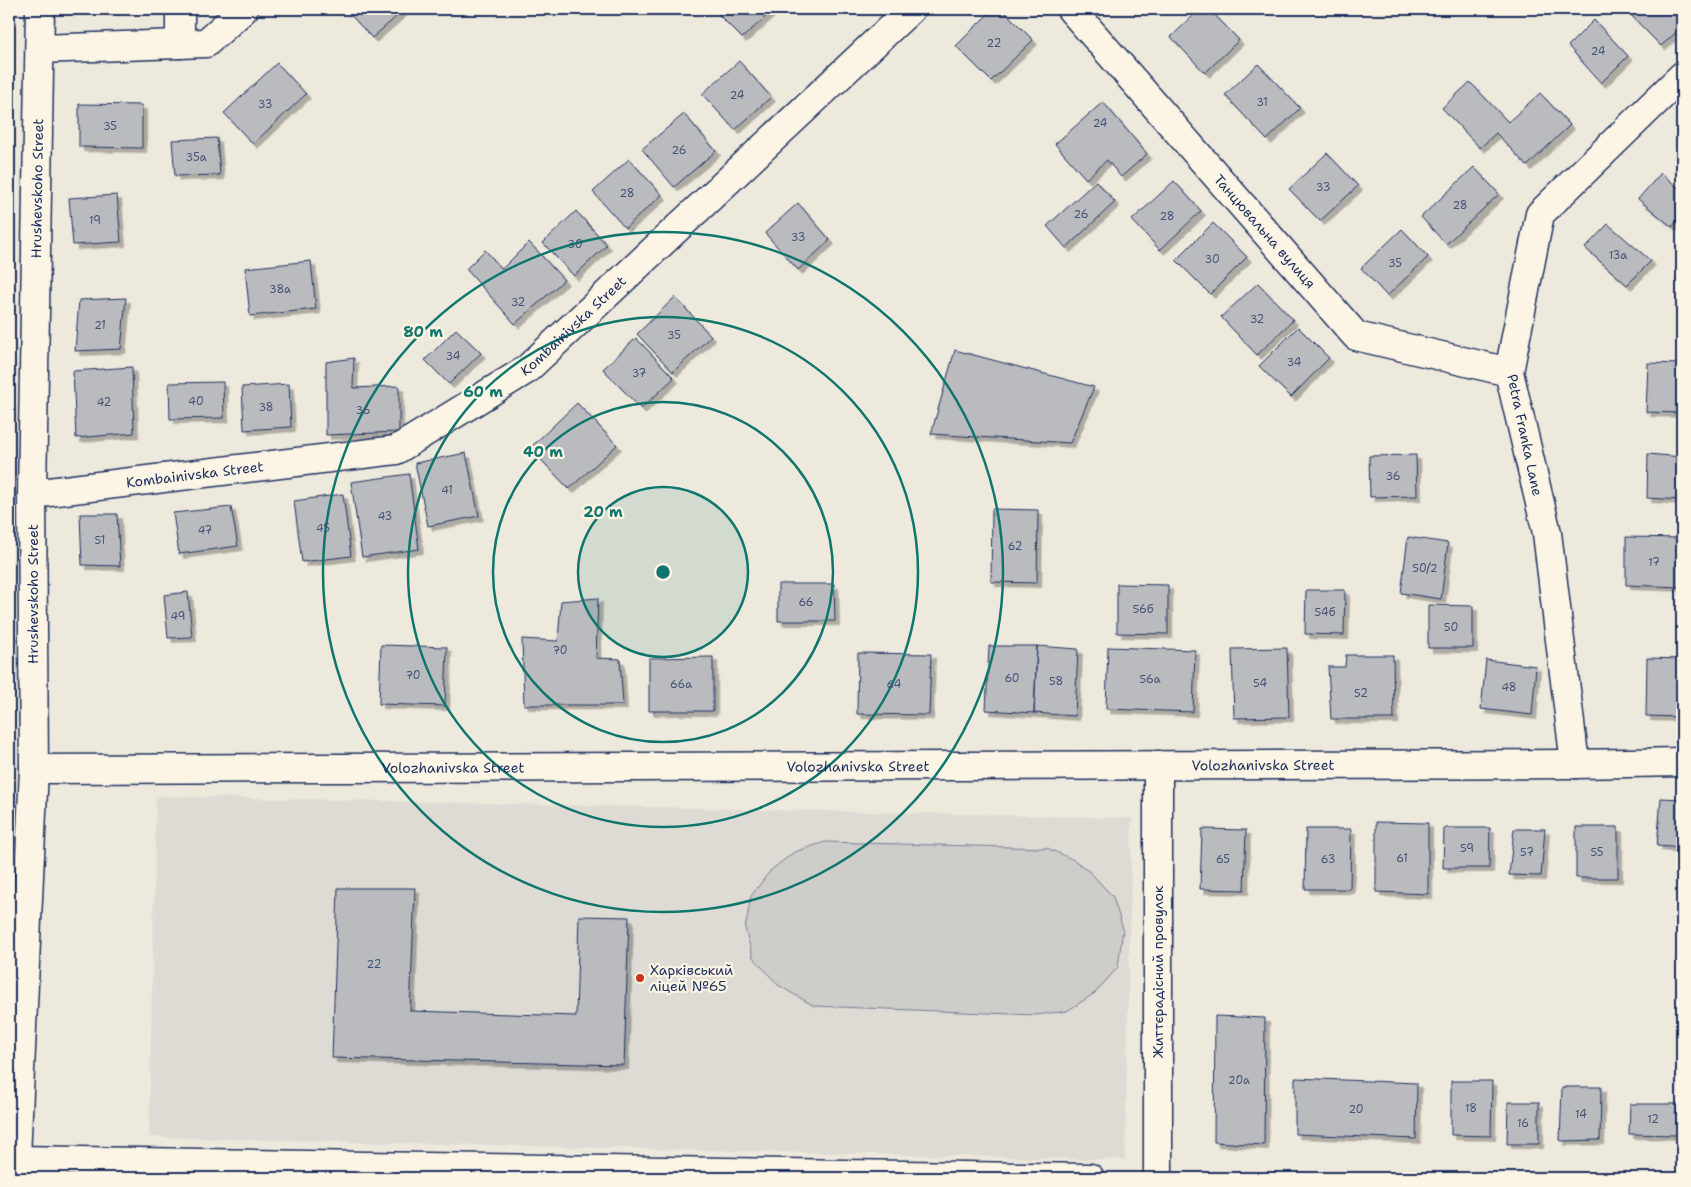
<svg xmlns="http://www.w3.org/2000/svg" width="1691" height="1187" viewBox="0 0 1691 1187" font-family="'Shantell Sans',sans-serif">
<defs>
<filter id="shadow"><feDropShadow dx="4.5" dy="4.5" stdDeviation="0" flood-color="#0004"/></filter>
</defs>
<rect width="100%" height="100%" fill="#eee9dd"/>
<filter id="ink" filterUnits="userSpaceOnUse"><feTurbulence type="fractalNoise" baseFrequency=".02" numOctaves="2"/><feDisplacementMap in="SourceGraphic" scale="10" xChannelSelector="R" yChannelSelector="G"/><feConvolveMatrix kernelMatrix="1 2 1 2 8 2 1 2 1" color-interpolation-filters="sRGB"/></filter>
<g filter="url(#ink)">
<!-- built -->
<path fill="#dedbd4" d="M156 796 1132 818 1125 1160 149 1137Z"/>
<!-- green -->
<path fill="#cfcdca" stroke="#757e94" d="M825 842 1047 848 1074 860 1090 872 1113 897 1123 929 1118 967 1095 993 1067 1011 1036 1015 814 1006 778 985 753 957 745 929 751 896 770 871 794 852Z"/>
<!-- building -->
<path fill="#babbbe" stroke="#1b2f5e" filter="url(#shadow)" d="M345 9H405L372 38Z
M713 9H768L771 12 742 38Z
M993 9H1002L1033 40 991 81 956 46Z
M1200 9H1209L1239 40 1205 73 1171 37Z
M1625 9H1682V27L1661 46Z
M1594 20 1628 56 1601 83 1568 46Z
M739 61 771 97 735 130 702 94Z
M277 63 306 94 253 144 224 113Z
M1258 64 1300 108 1267 140 1225 95Z
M1470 82 1508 122 1540 93 1570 125 1527 166 1496 133 1480 148 1442 108Z
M1103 102 1147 154 1121 177 1107 160 1086 179 1055 144Z
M79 104 142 105V148L79 147Z
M684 114 716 151 674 187 642 149Z
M217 138 220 175 175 176 172 140Z
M1327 153 1358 186 1320 221 1289 189Z
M629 159 662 195 625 228 593 192Z
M1474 167 1499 194 1446 244 1421 217Z
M1661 173 1682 191V215L1672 227 1638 199Z
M1096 181 1115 202 1066 248 1047 226Z
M1174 181 1201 211 1160 250 1132 220Z
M117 195 121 242 73 245 69 198Z
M798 203 830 240 798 270 765 233Z
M576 211 607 245 574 276 543 243Z
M1213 223 1247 257 1210 294 1176 260Z
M1608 224 1651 261 1627 285 1585 248Z
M1402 229 1428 257 1387 296 1361 268Z
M529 242 564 280 515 324 466 269 485 250 502 269Z
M311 261 316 309 250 316 245 268Z
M1258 283 1293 320 1257 355 1221 317Z
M675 297 711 336 673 372 637 334Z
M126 298 121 349 75 351 79 300Z
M1298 327 1329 358 1291 397 1259 366Z
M456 329 481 353 449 384 425 360Z
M636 338 674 378 641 409 603 369Z
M955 350 1094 387 1070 443 931 434Z
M354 358 353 388 399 386V432L326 435V362Z
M1648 363 1682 364V413L1646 412Z
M132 367 134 433 76 438 73 371Z
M223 382 224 418 170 419 169 383Z
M289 384 291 427 244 430 242 387Z
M577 403 617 445 569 489 530 448Z
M466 453 479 516 428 526 415 463Z
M1648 454 1682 457V500L1647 498Z
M1416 455 1417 496 1370 497 1369 456Z
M409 474 419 549 362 557 351 482Z
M343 494 351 556 302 562 294 501Z
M231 507 238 546 179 554 173 513Z
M992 509 1038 510 1037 583 991 582Z
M80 514H117L120 566 82 565Z
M1408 537 1448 543 1441 599 1401 593Z
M1626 537 1682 538V587L1626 585Z
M778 584H834L835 621H778Z
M1117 584 1168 585V634L1117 633Z
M1306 590H1345L1344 635 1305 634Z
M188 592 192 637 168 638 164 595Z
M598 598 596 658 620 659 623 705H524L522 639 558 641 561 601Z
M1428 605 1473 606V648H1428Z
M381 645 447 647 445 706 379 704Z
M989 646H1037L1034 713 986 710Z
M1037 646 1078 649 1075 716 1034 713Z
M1108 647 1195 650 1193 712 1106 709Z
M1287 648 1289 717 1234 718 1232 649Z
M858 653 931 654 929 715 857 714Z
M1346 655H1393L1394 719H1331L1328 667H1345Z
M713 657V711H649V658Z
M1647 658 1682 659V717L1646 716Z
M1486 660 1536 666 1532 715 1481 709Z
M1661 798 1682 799V848L1657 846Z
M1376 822 1428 823V894L1376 892Z
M1576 827H1618V878H1576Z
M1444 828H1490L1489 868H1443Z
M1202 829 1246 830 1244 890 1200 889Z
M1306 829H1351L1350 889H1305Z
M1514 829H1545L1541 876 1509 875Z
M338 888H415L410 1011 576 1016 579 916 629 917 624 1065 332 1058Z
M1215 1016 1265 1018 1264 1145 1214 1142Z
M1295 1078 1417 1083 1416 1139 1295 1134Z
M1451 1081H1492L1491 1136 1451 1135Z
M1562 1087H1601L1600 1140 1560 1141Z
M1508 1102H1539V1144H1507Z
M1630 1104H1678L1677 1135 1629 1134Z"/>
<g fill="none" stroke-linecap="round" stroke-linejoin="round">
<defs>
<g id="minor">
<path id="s1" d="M1071 9 1356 336 1509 372"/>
<path d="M180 44V9"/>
<path d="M40 49 206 43 244 9"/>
<path id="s2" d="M32 494 396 450 526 370 911 9"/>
<path d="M1575 764 1547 533 1509 372 1540 214 1682 76"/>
<path d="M1158 765V1178"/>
<path id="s3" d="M34 769 1575 764 1682 762"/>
<path d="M16 1160 1090 1178"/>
<path id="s4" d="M15 1178 34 769 32 494 40 9"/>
</g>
</defs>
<!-- minor casing -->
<use href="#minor" stroke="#1b2f5e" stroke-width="31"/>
<!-- minor -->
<use href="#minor" stroke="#fcf5e5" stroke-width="28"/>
</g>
</g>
<!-- distance rings -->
<circle cx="663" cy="572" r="85" fill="#0f766e" fill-opacity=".12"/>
<g fill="none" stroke="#0f766e" stroke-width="2.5">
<circle cx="663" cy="572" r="85"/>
<circle cx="663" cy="572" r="170"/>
<circle cx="663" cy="572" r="255"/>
<circle cx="663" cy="572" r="340"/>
</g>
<!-- markers -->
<circle fill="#c8321e" stroke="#fcf5e5" stroke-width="2" cx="640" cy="978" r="5"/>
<g text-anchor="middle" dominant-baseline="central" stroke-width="4.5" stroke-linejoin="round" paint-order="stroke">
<!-- number labels -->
<g font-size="11" fill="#435276">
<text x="994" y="43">22</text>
<text x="1598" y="51">24</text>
<text x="737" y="95">24</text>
<text x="1262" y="102">31</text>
<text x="265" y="104">33</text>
<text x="1100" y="123">24</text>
<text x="110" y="126">35</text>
<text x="679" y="150">26</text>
<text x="196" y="157">35а</text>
<text x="1323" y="187">33</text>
<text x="627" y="193">28</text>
<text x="1460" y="205">28</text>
<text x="1081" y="214">26</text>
<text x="1167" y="216">28</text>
<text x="95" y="220">19</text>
<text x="798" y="237">33</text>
<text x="575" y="244">30</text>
<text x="1618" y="255">13а</text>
<text x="1212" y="259">30</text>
<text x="1395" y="263">35</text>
<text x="280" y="289">38а</text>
<text x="518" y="302">32</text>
<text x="1257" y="319">32</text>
<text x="100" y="325">21</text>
<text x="674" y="335">35</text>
<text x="453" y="356">34</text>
<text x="1294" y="362">34</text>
<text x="639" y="373">37</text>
<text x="196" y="401">40</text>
<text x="104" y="402">42</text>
<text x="266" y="407">38</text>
<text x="363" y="410">36</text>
<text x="1393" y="476">36</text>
<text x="447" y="490">41</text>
<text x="385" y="516">43</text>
<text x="323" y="528">45</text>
<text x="205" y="530">47</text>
<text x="100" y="540">51</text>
<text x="1015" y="546">62</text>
<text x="1654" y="562">17</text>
<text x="1425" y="568">50/2</text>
<text x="806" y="602">66</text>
<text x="1143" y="609">56б</text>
<text x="1325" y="612">54б</text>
<text x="178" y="616">49</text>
<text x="1451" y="627">50</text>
<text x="560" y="650">70</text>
<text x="413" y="675">70</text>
<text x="1012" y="678">60</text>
<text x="1150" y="679">56а</text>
<text x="1056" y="681">58</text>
<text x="1260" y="683">54</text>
<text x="681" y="684">66а</text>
<text x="894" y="684">64</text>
<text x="1509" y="687">48</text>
<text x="1361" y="693">52</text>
<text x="1467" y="848">59</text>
<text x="1527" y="852">57</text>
<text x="1597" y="852">55</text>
<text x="1402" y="858">61</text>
<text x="1223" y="859">65</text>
<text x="1328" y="859">63</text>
<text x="374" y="964">22</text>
<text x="1239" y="1080">20а</text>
<text x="1471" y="1108">18</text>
<text x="1356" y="1109">20</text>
<text x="1581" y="1114">14</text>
<text x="1653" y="1119">12</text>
<text x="1523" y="1123">16</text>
</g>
<!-- street labels -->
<g font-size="14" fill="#1b2f5e" stroke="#fcf5e5">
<text stroke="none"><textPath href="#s4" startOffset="990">Hrushevskoho Street</textPath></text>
<text stroke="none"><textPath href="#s1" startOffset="295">Танцювальна вулиця</textPath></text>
<text stroke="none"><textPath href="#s2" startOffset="584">Kombainivska Street</textPath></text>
<text transform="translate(1525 435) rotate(78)">Petra Franka Lane</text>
<text stroke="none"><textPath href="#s2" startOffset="164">Kombainivska Street</textPath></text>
<text transform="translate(33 594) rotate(-90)">Hrushevskoho Street</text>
<text stroke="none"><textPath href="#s3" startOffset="1229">Volozhanivska Street</textPath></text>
<text stroke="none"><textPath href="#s3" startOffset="824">Volozhanivska Street</textPath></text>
<text stroke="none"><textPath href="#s3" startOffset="419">Volozhanivska Street</textPath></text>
<text transform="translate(1158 972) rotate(-90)">Життєрадісний провулок</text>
</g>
<!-- poi labels -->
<g font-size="14" fill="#1b2f5e" stroke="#fcf5e5" text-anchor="start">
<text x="650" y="970">Харківський<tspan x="650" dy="16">ліцей №65</tspan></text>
</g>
</g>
<circle cx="663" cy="572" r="8" fill="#0f766e" stroke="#fcf5e5" stroke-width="2.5"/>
<g font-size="15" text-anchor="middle" font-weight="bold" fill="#0f766e" stroke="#fcf5e5" stroke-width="4.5" stroke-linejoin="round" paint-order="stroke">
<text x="423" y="337">80 m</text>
<text x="483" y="397">60 m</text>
<text x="543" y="457">40 m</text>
<text x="603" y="517">20 m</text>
</g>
<!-- margin -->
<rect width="1691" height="1187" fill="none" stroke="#fcf5e5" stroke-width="30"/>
<rect x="15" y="15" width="1661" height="1157" fill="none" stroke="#1b2f5e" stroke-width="2" filter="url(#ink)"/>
</svg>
